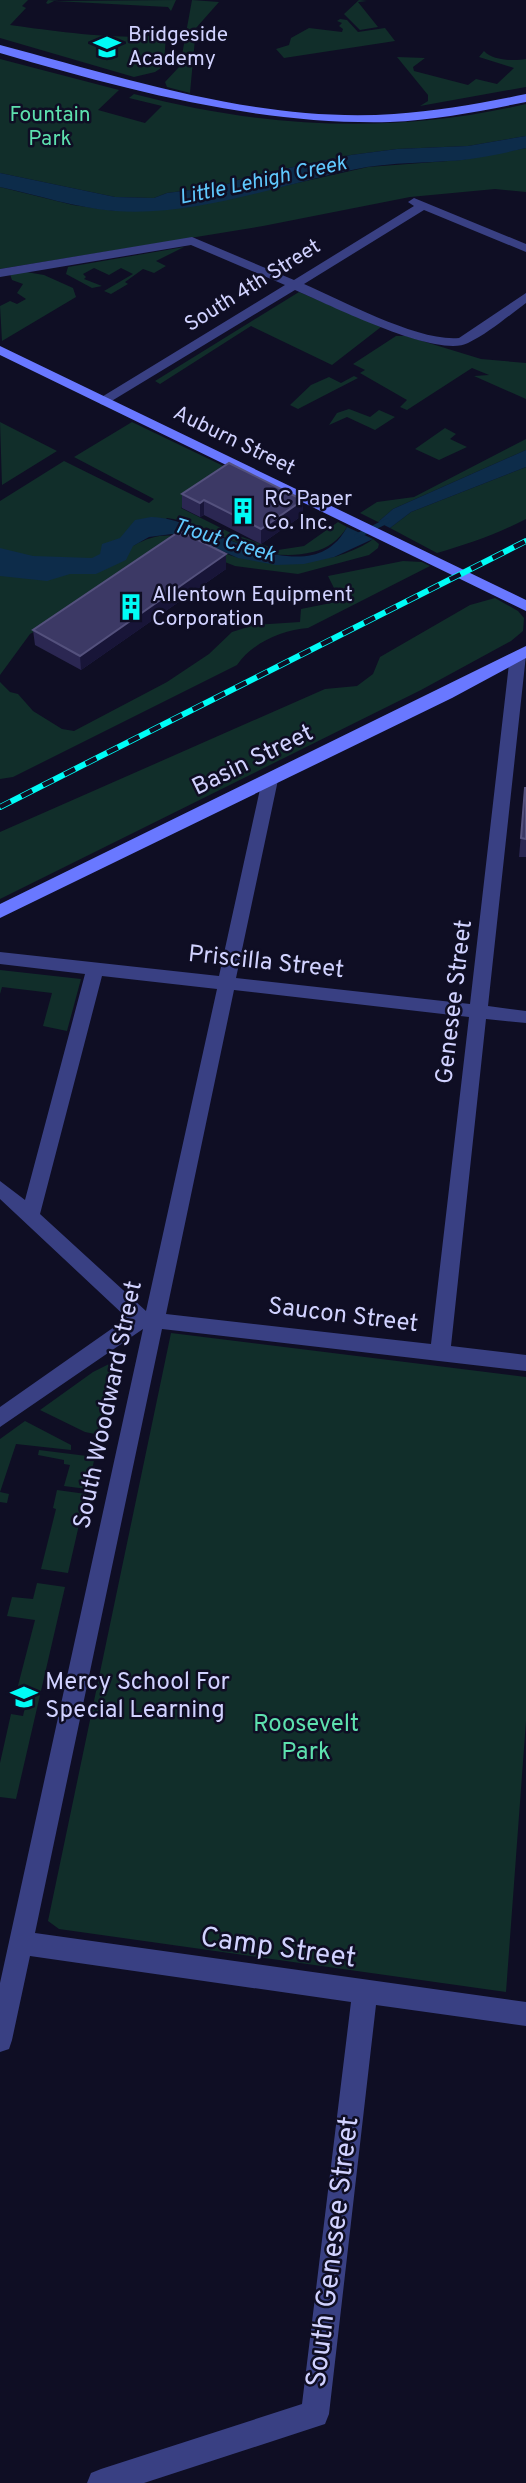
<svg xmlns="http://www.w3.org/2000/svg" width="526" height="2483" viewBox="0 0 526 2483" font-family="Overpass,sans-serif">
<rect width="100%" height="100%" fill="#0f0e24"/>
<!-- green -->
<path fill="#112e2a" d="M0 0H28L22 6 26 8 10 25C47 30 132 43 166 33L164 66 155 72 134 77 0 38Z
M48 0 59 1 176 0 171 11 168 7 54 1 48 4 46 3Z
M192 0 219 2 196 28 190 93 167 87 165 82 180 66Z
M359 0 367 1 358 2 378 27 360 30 344 14Z
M340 19 347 20 358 32 385 28 395 41 284 58 276 49 289 45 291 38 309 28 342 32 343 29 339 26 342 23 337 21Z
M484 51C493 61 515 61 526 59V87L420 106 428 101V95L397 57 425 58 413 67 414 71 468 85 476 79 497 84 514 68 479 57Z
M0 59 119 90 98 110 145 123 162 106 129 98 134 94C263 128 395 135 526 104V136L468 146 397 149 351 155 246 177 222 186 167 193 154 198 115 197 0 173Z
M526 148V192L495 189 410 197 263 226 0 269V187L73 205 116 211 164 209 218 201 368 167 461 160Z
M184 247 156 261 166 266 154 273 143 269 125 282 128 284 111 294 104 291 133 274 121 268 109 275 94 268 83 274 86 277 84 279 102 286 92 288 66 274 68 267Z
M26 272 44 275 73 288 76 297 2 341 0 306 10 301 17 304 26 299 17 293 23 284 12 280 10 274Z
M299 292 381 327 332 365 251 326 160 384 155 381Z
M396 336H406L481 359 526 363V399L474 376 489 375 472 368 407 410 400 407 407 400 360 373 365 370 353 364Z
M354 376 358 378 298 409 290 405 311 385 329 377 341 383Z
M349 409 370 417 379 410 395 417 375 430 347 417 329 425 337 413Z
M0 422 57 451 2 485Z
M132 422 238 473 181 508 231 533 278 550 304 546 338 522 347 527C340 539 327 549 313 552 254 566 221 526 167 518L133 546C174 522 197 545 236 557 248 561 320 559 334 557 345 554 365 546 373 539L379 544 378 548 369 555 298 574 235 566 182 545 30 634 0 675V501L64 461 149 503 154 499 74 457Z
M445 428 456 434 450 439 467 447 439 460 415 449Z
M526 439V450L393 509 378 522 360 513 377 502 414 497Z
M526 467V519C497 534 468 544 437 553L390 528 411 512Z
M403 561 422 562 430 566 308 628C282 630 252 643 237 665L13 777 0 779V682L10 692 18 694 33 711 62 729 74 731 167 682 209 654 232 632 254 625 300 622 301 609 336 602 335 590 328 576Z
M495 598 518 611 524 618 523 631 511 641 421 690 0 899V832L325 689 357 686 373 674 380 657 470 605Z
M0 970 81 979 67 1031 43 1026 52 993 2 987 0 994Z
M171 1333 526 1377V1721L506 1992 59 1929 48 1921Z
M113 1362 116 1363 100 1435 85 1432 40 1410 93 1372Z
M25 1421 71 1445V1450L16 1444 0 1492 9 1494 7 1503 0 1502V1439Z
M39 1450 95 1457 87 1489 64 1486 70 1465 64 1464V1460L38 1455Z
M57 1490 86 1494 68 1573 41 1569 56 1509 53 1508Z
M37 1583 65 1587 16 1799 0 1797V1763L11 1714 23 1716 26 1703 14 1701 35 1620 7 1616 12 1597 33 1599Z"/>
<!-- water -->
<path fill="#0d2c4a" d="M526 136V148C500 154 473 160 447 161 420 163 394 163 367 167 285 182 200 217 115 211 76 208 38 195 0 187V173L115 197 154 198 167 193 222 186 246 177 351 155 397 149 468 146Z
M526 450V467L411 512 390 528 378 522 393 509Z
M151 517C205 517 309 599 347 527L373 539 334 557 304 564 276 565 238 558 202 542 172 534 149 537 133 546 126 560 96 574H70L47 581 0 576V548L33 556 92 558 100 554 102 544 120 538 135 520Z"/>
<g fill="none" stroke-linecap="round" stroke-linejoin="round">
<!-- stream -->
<path stroke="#0d2c4a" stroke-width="5" d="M357 536 387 521"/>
<!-- street -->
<path fill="#394083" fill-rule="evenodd" d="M414 198 526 244V252L424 210 304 284C343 301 419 342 459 338L526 293V303C508 316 489 333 468 343 437 359 328 304 295 290L105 405 100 404V398L285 285 191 245 0 277V269L192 237 294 280 414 206 408 202Z
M518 650 526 655 488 1006 526 1011V1023L486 1019 451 1346 526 1355V1371L162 1329 35 1933 526 2002V2026L376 2005 329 2414 325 2424 144 2483H87L91 2473 101 2469 302 2404 351 2002 30 1956 12 2040 9 2049 0 2052V1983L143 1329 0 1427V1407L127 1318 0 1199V1181L25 1200 85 974 0 964V952L219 976 262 780 270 775 278 780 236 978 470 1004 510 655ZM102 976 217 989 146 1311 40 1214ZM234 990 469 1017 431 1344 166 1314Z"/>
<!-- secondary -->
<path fill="#6978ff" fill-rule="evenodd" d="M0 45C129 79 258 123 394 114 439 111 482 103 526 94V102C481 111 436 120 390 122 256 125 127 90 0 53Z
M0 346 526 600V611L0 355Z
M526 646V658L452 698 0 918V904Z"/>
<defs>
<path id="rail" d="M0 807 526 541"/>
</defs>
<!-- rail casing -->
<use href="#rail" stroke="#00fcf6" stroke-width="6"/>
<!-- rail -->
<use href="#rail" stroke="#0f0e24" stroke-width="4.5" stroke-dasharray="12" stroke-linecap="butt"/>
</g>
<!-- wall -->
<path fill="#2b2752" d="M182 494 303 515 261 544 204 515 200 517 182 508Z
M226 554V569L81 670 35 645 33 630Z
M525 788H526V857H519Z"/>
<!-- shaded-wall -->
<path fill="#181538" d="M204 500V515L200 517V503Z
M303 500V515L261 544V529Z
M226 554V569L81 670 80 656Z"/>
<!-- building -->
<path fill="#3c3965" stroke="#54517d" stroke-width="2" d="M229 463 303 500 261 529 204 500 200 503 182 494Z
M180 531 226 554 80 656 33 630Z
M525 788H526V839L521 838Z"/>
<!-- icons -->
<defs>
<symbol id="school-bare" viewBox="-9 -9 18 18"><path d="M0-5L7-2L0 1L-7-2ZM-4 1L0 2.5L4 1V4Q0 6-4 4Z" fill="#00fcf6" stroke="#0f0e24" stroke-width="2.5" paint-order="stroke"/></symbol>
<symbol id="building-bare" viewBox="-9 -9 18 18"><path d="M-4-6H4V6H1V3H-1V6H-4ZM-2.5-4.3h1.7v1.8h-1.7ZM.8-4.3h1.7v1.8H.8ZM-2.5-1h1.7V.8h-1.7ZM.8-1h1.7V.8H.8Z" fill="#00fcf6" stroke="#0f0e24" stroke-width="2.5" paint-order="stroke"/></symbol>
</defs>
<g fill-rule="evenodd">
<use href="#school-bare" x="88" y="28" width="38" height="38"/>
<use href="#building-bare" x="224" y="492" width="38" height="38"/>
<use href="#building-bare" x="112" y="588" width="38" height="38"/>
<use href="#school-bare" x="5" y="1678" width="38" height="38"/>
</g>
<g text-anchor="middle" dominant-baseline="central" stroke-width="5" stroke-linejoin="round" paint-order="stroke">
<!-- far-poi labels -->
<g font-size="21" fill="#d1d2ff" stroke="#0f0e24" text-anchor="start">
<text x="128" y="35">Bridgeside<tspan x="128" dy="24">Academy</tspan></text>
<text x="264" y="499">RC Paper<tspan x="264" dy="24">Co. Inc.</tspan></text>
<text x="152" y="595">Allentown Equipment<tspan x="152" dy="24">Corporation</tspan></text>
</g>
<!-- far-park labels -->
<g font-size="21" fill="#5de0ae" stroke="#0f0e24">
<text x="50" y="115">Fountain<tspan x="50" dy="24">Park</tspan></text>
</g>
<!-- far-water labels -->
<g font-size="21" font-style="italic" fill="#60c9ff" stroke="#0f0e24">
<text transform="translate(263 181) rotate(-12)">Little Lehigh Creek</text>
<text transform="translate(224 541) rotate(17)">Trout Creek</text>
</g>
<!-- far-street labels -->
<g font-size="21" fill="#d1d2ff" stroke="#0f0e24">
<text transform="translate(253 286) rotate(-32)">South 4th Street</text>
<text transform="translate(234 441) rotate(26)">Auburn Street</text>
</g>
<!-- street labels -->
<g font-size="24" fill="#d1d2ff" stroke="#0f0e24">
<text transform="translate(253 761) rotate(-26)">Basin Street</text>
<text transform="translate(266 963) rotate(6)">Priscilla Street</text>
<text transform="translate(455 1002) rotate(-83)">Genesee Street</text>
<text transform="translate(343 1316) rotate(7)">Saucon Street</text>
<text transform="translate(109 1405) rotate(-78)">South Woodward Street</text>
</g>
<!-- poi labels -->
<g font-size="24" fill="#d1d2ff" stroke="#0f0e24" text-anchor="start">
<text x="45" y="1683">Mercy School For<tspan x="45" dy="28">Special Learning</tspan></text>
</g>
<!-- park labels -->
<g font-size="24" fill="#5de0ae" stroke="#0f0e24">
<text x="306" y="1725">Roosevelt<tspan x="306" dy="28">Park</tspan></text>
</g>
<!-- near-street labels -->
<g font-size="28" fill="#d1d2ff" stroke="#0f0e24">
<text transform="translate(278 1949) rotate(8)">Camp Street</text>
<text transform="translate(334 2252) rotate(-83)">South Genesee Street</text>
</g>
</g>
</svg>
